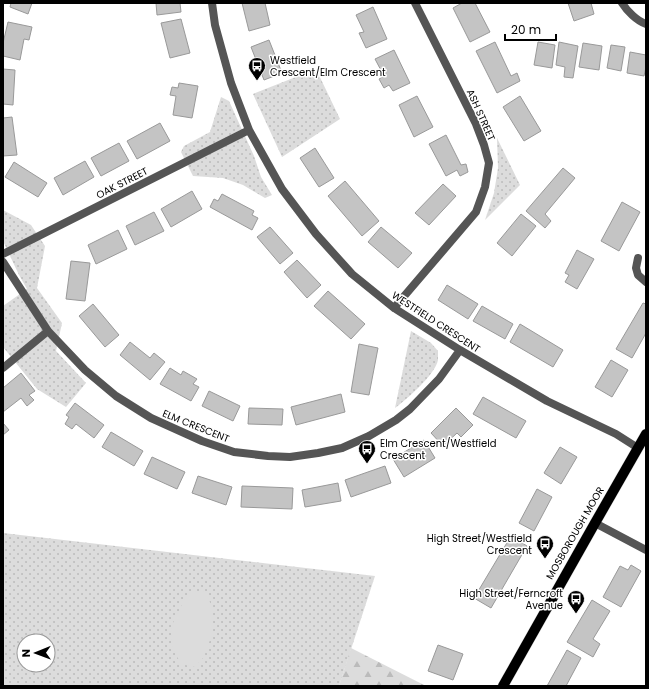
<svg xmlns="http://www.w3.org/2000/svg" width="649" height="689" viewBox="0 0 649 689" font-family="Poppins,sans-serif">
<defs>
<pattern id="grass-dots" width="8" height="8" patternUnits="userSpaceOnUse"><rect width="8" height="8" fill="#dcdcdc"/><path d="M2 2h.1M6 6h.1" fill="none" stroke="#bbb" stroke-width="1.8" stroke-linecap="round"/></pattern>
<pattern id="forest-firs" width="22" height="20" patternUnits="userSpaceOnUse"><rect width="22" height="20" fill="#dcdcdc"/><path d="M5 1l3.5 6h-7zM16 11l3.5 6h-7z" fill="#bbb"/></pattern>
</defs>
<rect width="100%" height="100%" fill="#fff"/>
<!-- grass -->
<path fill="url(#grass-dots)" fill-rule="evenodd" d="M316 69 340 119 282 157 253 94Z
M221 97 229 101 254 156 261 177 272 195 265 198 243 185 223 178 193 176 181 152 184 146 210 132Z
M497 138 520 185 485 220 494 193 498 168Z
M3 210 31 225 45 246 37 288 62 323 56 351 86 383 66 407 37 389 3 347V306L27 289 19 275 3 241Z
M411 331 431 343 438 351C438 354 438 357 438 360 435 375 407 399 395 408Z
M3 533 375 576 339 686H3ZM24 641H48V665H24Z"/>
<!-- forest -->
<path fill="url(#forest-firs)" d="M351 648 426 686H339Z"/>
<!-- park -->
<path fill="#dcdcdc" d="M193 591 206 592 213 610V632L203 658 195 667 181 664 174 651 171 640 172 625 185 598Z"/>
<!-- building -->
<path fill="#c4c4c4" stroke="#999" d="M11 3H32L28 14 10 7Z
M156 3H180L181 12 157 15Z
M242 3H265L270 25 249 31Z
M462 3H475L490 32 470 42 453 8Z
M568 3H591L594 14 574 21Z
M373 7 387 39 366 48 359 33 364 32 356 15Z
M181 19 190 53 170 58 161 23Z
M8 22 32 27 29 40 24 39 20 60 3 56V43Z
M269 40 282 73 264 80 251 47Z
M495 42 511 76 517 73 520 81 497 93 476 51Z
M538 42 555 45 552 68 534 65Z
M559 42 578 46 573 78 564 77 565 67 556 65Z
M583 43 602 46 599 70 579 67Z
M611 45 625 47 621 71 607 68Z
M394 50 410 83 393 91 389 85 384 88 379 79 384 76 375 59Z
M630 52 646 55V67L644 76 627 73Z
M3 69 15 70 13 105 3 104Z
M179 83 198 86 192 118 173 115 176 96 170 95 172 87 178 88Z
M417 96 433 127 414 137 399 105Z
M520 96 541 131 524 141 503 107Z
M12 117 17 155 3 156V118Z
M160 123 170 141 137 159 127 141Z
M446 135 461 165 466 164 468 172 460 176 457 170 446 176 429 144Z
M119 143 129 161 101 176 91 158Z
M315 148 334 178 319 187 300 158Z
M85 161 94 177 63 195 54 178Z
M14 162 47 183 38 197 5 177Z
M563 168 575 178 545 214 551 221 545 228 526 211Z
M345 181 379 221 362 236 328 196Z
M443 184 456 196 429 225 415 213Z
M192 191 202 209 171 227 161 209Z
M222 194 254 211 252 215 258 218 252 230 210 207 214 199 218 201Z
M622 202 640 212 619 251 601 241Z
M154 212 164 231 135 245 126 226Z
M521 214 536 226 512 256 497 243Z
M270 227 293 253 280 264 257 237Z
M381 227 412 253 398 268 368 242Z
M118 230 127 249 96 264 88 245Z
M577 250 594 259 577 289 565 282 569 275 565 273Z
M297 260 321 285 307 298 284 272Z
M71 261 90 263 85 301 66 299Z
M447 285 478 304 468 319 438 300Z
M328 291 365 324 351 339 314 306Z
M643 303 646 304V333L632 358 616 349Z
M93 304 119 335 105 347 79 316Z
M482 306 513 324 505 339 473 321Z
M520 324 563 350 553 367 510 342Z
M130 342 150 358 154 353 165 362 150 380 120 355Z
M359 344 378 348 369 395 351 392Z
M611 360 628 370 612 397 595 387Z
M170 368 181 375 183 371 197 379 193 384 199 387 191 401 160 384Z
M21 373 35 391 29 395 34 400 27 406 21 398 3 412V388Z
M209 391 240 406 233 421 202 406Z
M341 394 345 412 296 425 291 407Z
M483 397 526 421 516 438 473 414Z
M75 403 104 425 94 438 76 424 72 429 65 424 69 417 66 415Z
M249 408 283 409 282 425 248 424Z
M456 408 473 425 461 437 457 433 443 446 431 433Z
M3 423 9 430 3 435Z
M111 432 143 451 134 466 102 447Z
M424 440 435 458 404 477 393 459Z
M560 447 577 457 561 484 544 473Z
M152 457 185 472 177 489 144 474Z
M385 466 391 483 351 497 345 480Z
M198 476 232 487 226 505 192 493Z
M338 483 341 501 305 507 302 490Z
M242 486 293 488 292 509 241 507Z
M537 489 552 497 534 531 519 523Z
M511 536 527 546 491 608 474 598Z
M631 565 641 571 621 607 603 597 620 566 628 570Z
M592 600 610 611 593 639 600 644 593 657 567 642Z
M438 645 463 654 453 680 428 671Z
M567 650 581 658 566 686H547Z"/>
<g fill="none" stroke-linecap="round" stroke-linejoin="round">
<defs>
<path id="primary" d="M503 686 595 523 646 434"/>
</defs>
<!-- primary casing -->
<use href="#primary" stroke="#dbdbdb" stroke-width="11"/>
<!-- street -->
<path stroke="#555" stroke-width="8" d="M212 3 215 25 231 83 249 130 282 189 316 234 352 274 394 308 460 350 547 401 616 434 638 448
M622 3C627 11 637 21 646 24
M3 254 249 130
M638 258 636 268 638 275 646 282
M3 262 48 331 85 370 116 396 151 418 202 441 234 452 268 456 290 457 318 453 342 448 369 436 396 420 410 409 439 379 460 350
M394 308 476 212 485 187 489 163 484 145 476 124 415 3
M3 368 48 331
M595 523 646 550"/>
<!-- primary -->
<use href="#primary" stroke="#000" stroke-width="10"/>
</g>
<!-- icons -->
<defs>
<symbol id="bus-pin" viewBox="-11 -11 22 30"><path d="M0 17L-7.5 6A9.5 9.5 0 1 1 7.5 6Z" fill="#000" stroke="#fff"/><path d="M-5-6H5V4H4V6H2V4H-2V6H-4V4H-5ZM-3.5-4V0h7V-4ZM-3.5 1.2v1.5H-2V1.2ZM2 1.2v1.5H3.5V1.2Z" fill="#fff"/></symbol>
</defs>
<g fill-rule="evenodd">
<use href="#bus-pin" x="247" y="56" width="20" height="27"/>
<use href="#bus-pin" x="357" y="439" width="20" height="27"/>
<use href="#bus-pin" x="535" y="534" width="20" height="27"/>
<use href="#bus-pin" x="566" y="589" width="20" height="27"/>
</g>
<g text-anchor="middle" dominant-baseline="central" stroke-width="3" stroke-linejoin="round" paint-order="stroke">
<!-- poi labels -->
<g font-size="10" fill="#000" stroke="#fff" text-anchor="start">
<text x="270" y="60">Westfield<tspan x="270" dy="12">Crescent/Elm Crescent</tspan></text>
<text x="380" y="443">Elm Crescent/Westfield<tspan x="380" dy="12">Crescent</tspan></text>
<text x="532" y="538" text-anchor="end">High Street/Westfield<tspan x="532" dy="12">Crescent</tspan></text>
<text x="563" y="593" text-anchor="end">High Street/Ferncroft<tspan x="563" dy="12">Avenue</tspan></text>
</g>
<!-- street labels -->
<g font-size="10" fill="#000" stroke="#fff">
<text transform="translate(481 115) rotate(66)">ASH STREET</text>
<text transform="translate(122 183) rotate(-27)">OAK STREET</text>
<text transform="translate(436 322) rotate(33)">WESTFIELD CRESCENT</text>
<text transform="translate(196 426) rotate(22)">ELM CRESCENT</text>
<text transform="translate(575 533) rotate(-60)">MOSBOROUGH MOOR</text>
</g>
</g>
<!-- border -->
<rect width="649" height="689" fill="none" stroke="#000000" stroke-width="8"/>
<!-- north arrow -->
<g transform="translate(36 653) rotate(269)"><circle r="19" fill="#ffffff" stroke="#999999"/>
<path d="M0-3L7 15L0 10L-7 15Z" fill="#000000"/>
<text y="-6" font-size="11" font-weight="bold" text-anchor="middle" fill="#000000">N</text>
</g>
<!-- scale -->
<path d="M505 34v6h51v-6" fill="none" stroke="#000000" stroke-width="2"/>
<text x="511" y="34" font-size="12" fill="#000000" stroke="#ffffff" stroke-width="3" paint-order="stroke">20 m</text>
</svg>
